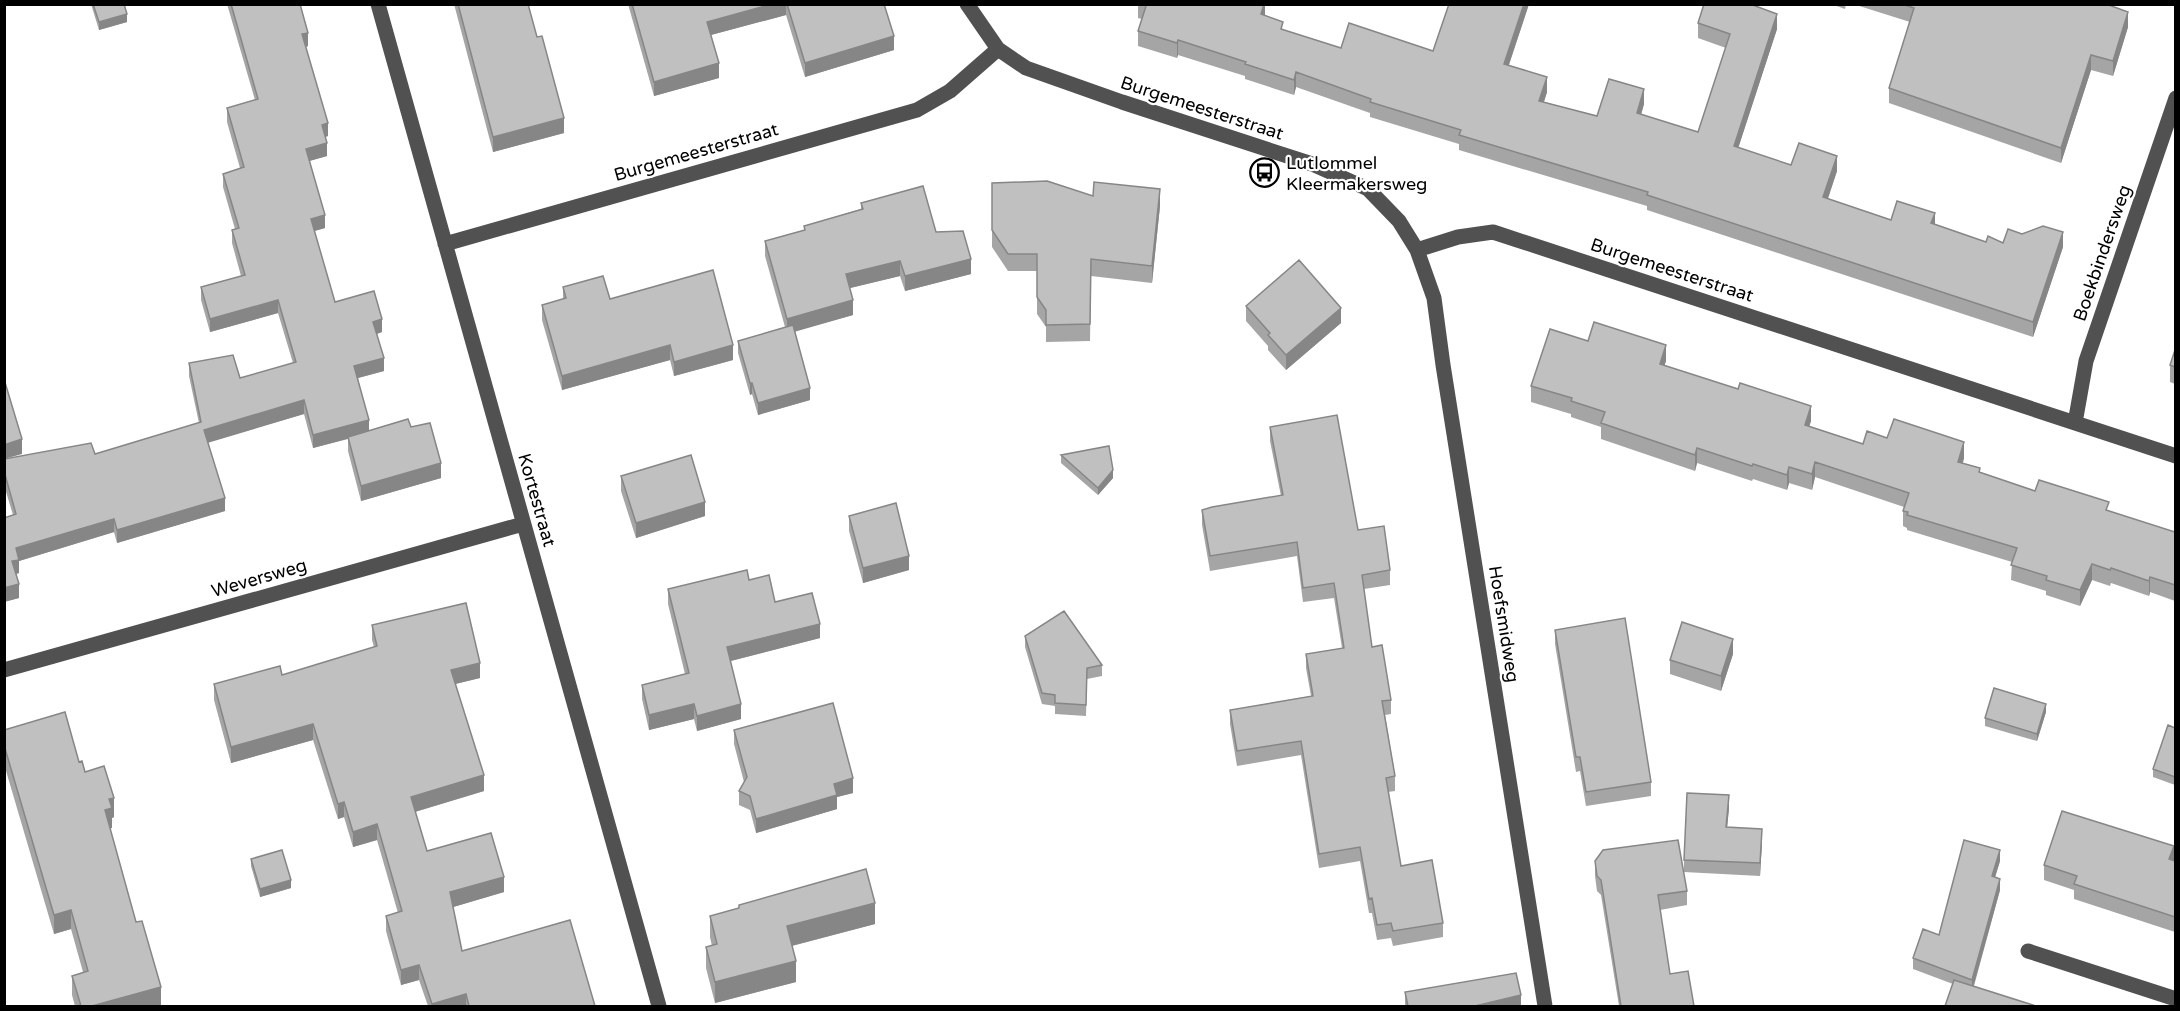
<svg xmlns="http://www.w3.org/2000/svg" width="2180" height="1011" viewBox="0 0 2180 1011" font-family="'Varela Round',sans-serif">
<rect width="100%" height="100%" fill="#fff"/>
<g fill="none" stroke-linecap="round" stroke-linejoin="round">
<!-- minor -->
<path stroke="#515151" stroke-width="15" d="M378 4 659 1006
M967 4 998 49 1026 68 1122 102 1312 164 1368 189 1399 221 1417 250 1434 298 1443 365 1545 1006
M445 244 917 110 950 91 998 49
M1417 250 1458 237 1493 232 2176 456
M2075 423 2086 361 2176 98
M4 670 523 524
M2028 951 2176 999"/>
</g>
<!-- wall -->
<path fill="#a5a5a5" d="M91 4H124L127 22 99 30Z
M227 4H300L308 46 306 47 328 136 325 137 327 156 309 161 325 228 314 231 335 302 382 332 377 334 384 371 358 378 369 431 411 427 441 478 361 501 348 451V439L313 448 304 414 208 442 225 511 117 543 114 532 19 561V573L16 574 19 598 4 602V518L13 515 4 485V459L95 454 199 423 189 376V363L240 378 293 363 278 313 210 332 201 300V287L241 276 232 243V230L235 229 223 187V174L240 168 227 122V108L255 100Z
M454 4H528L564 133 493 152Z
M628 4H884L894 50 805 77 786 15 711 35 719 78 654 96Z
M1138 4H1265V15L1283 30 1341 48 1433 51 1449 4H1529L1509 65 1547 92 1544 102 1597 116 1644 104 1641 115 1698 132 1726 48 1698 38V23L1777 29 1738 148 1791 165 1837 171 1828 199 1891 220 1935 224 1986 242 2063 247 2033 337 1647 210V206L1459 150V144L1370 117V113L1296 87 1294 95 1245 79V76L1178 55 1177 58 1138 46V31L1142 19 1138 18Z
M1831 4H1846L1845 9Z
M1853 4H2106L2128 27 2113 76 2091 70 2061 163 1889 103V88L1910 22Z
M992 183 1093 196 1160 206 1152 283 1091 276 1090 341 1046 342V327L1037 314V271H1008L992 247Z
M861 203 936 232 971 274 905 291 900 276 850 288 853 315 795 331 810 400 758 415 752 394 750 395 738 353V341L785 327 765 256V241L804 230V226L861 209Z
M563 287 610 299 733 360 674 376 670 360 562 390 542 320V305L563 299Z
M1246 306 1341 323 1286 370 1268 350V346L1246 321Z
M1588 341 1666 361 1664 365 1811 421 1809 426 1863 444 1887 438 1964 458 1963 463 1980 472 2035 491 2109 511 2175 532V601L2150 592 2149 596 2111 583 2110 586 2092 580 2080 606 2046 595V591L2011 580 2012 562 1907 530V528L1903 526V511L1904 507 1815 477 1812 490 1789 483 1787 490 1753 479 1752 481 1697 463 1695 471 1601 439V427L1571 417V414L1531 402V386Z
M2175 350V384L2170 382V365Z
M1270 427 1358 530 1390 570V585L1364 589 1372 647 1391 700V714L1385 715 1395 776V791L1388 792 1401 866 1443 923V937L1393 946 1391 938 1377 940 1372 913H1369L1360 861 1319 868 1301 755 1237 766 1230 724V710L1311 696 1306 668V654L1342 648 1334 598 1303 602 1297 556 1210 571 1202 525V510L1281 496 1270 441Z
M1061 455 1113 478 1098 495 1061 463Z
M621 476 705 516 636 538 621 491Z
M849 516 909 570 863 583 849 531Z
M749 580 820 638 730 661 741 719 697 731 694 719 649 730 642 699V685L685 674 668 604V589Z
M372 625 480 678 455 684 484 791 415 812 427 851 504 892 453 907 462 951 595 1006H428L419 980 401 985 386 931V916L398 913 377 840 353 847 344 817 338 819 313 740 231 763 214 700V684L282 675 374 647 372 640Z
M1555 630 1651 782V796L1586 806 1580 771 1576 772 1555 644Z
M1025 636 1102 665V676L1087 679 1086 716 1055 714V706L1042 704 1025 647Z
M1733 654 1721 691 1670 674V660Z
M2046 712 2037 741 1985 726V718Z
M2175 728V785L2153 777V769Z
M4 730 79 762 114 817 112 818V828H110L136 922 161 1006H75L72 995V976L83 972 71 929 54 934 4 764Z
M734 730 853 793 837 797V809L756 833 750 810 739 805V791L744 782 734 744Z
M1729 808 1727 827 1762 841 1760 876 1684 872V860Z
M251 859 291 888 260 897 251 866Z
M1595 861 1687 891V905L1660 910 1670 974 1694 1006H1619L1601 895 1597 891 1595 876Z
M2000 861 1995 877 2000 890 1974 986 1953 984 1913 969V958L1939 935Z
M2174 861H2175V932L2074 899V890L2044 880V865Z
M710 916 875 924 792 946 796 982 715 1003 706 968V947L712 946 710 937Z
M1405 992 1521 1006H1405Z"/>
<!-- shaded-wall -->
<path fill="#868686" d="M772 4H786V15L707 36V22Z
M1264 4H1265V17L1261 14Z
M1524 4H1529L1504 79V64Z
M2128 12V27L2113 76V61Z
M127 14V22L99 30V22Z
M1777 14V29L1734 161V146Z
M308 33V46L302 48V34Z
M894 36V50L805 77V63Z
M1178 40V55L1177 58V43Z
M2091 55V70L2061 163V148Z
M719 63V78L654 96V82Z
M1296 72V87L1294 95V80Z
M1547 77V92L1539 116V101Z
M1644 89V104L1637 128V113Z
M564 118V133L493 152V137Z
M328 123V136L322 138V125Z
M327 143V156L306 162V149Z
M1837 156V171L1823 212V197Z
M1160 189V206L1152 283V266Z
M1935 213V228L1931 223Z
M325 215V228L311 232V219Z
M2063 232V247L2033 337V322Z
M971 259V274L905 291V276Z
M900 261V276L846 289V274Z
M278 300V313L210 332V319Z
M853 300V315L787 334V319Z
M1341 308V323L1286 370V355Z
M382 319V332L373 335V322Z
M670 345V360L562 390V376Z
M733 345V360L674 376V362Z
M1666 345V361L1660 379V364Z
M384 358V371L354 379V366Z
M750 383H752V394L750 395Z
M810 388V400L758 415V403Z
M304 400V414L204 444V430Z
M1811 406V421L1805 440V425Z
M369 420V433L313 448V435Z
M22 439V454L4 459V445Z
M1964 442V458L1958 477V462Z
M1697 448V463L1695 471V455Z
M1815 462V477L1812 490V474Z
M441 463V478L361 501V486Z
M1789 467V483L1787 490V475Z
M1113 470V478L1098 495V488Z
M225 498V511L117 543V530Z
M705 502V516L636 538V523Z
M114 519V532L19 561V573L12 575V561L16 548Z
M909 556V570L863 583V568Z
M2092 564V580L2080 606V590Z
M2150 577V592L2149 596V581Z
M19 584V598L4 602V588Z
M820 624V638L727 662V647Z
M1733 639V654L1721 691V676Z
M480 663V678L451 685V670Z
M694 704V719L649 730V715Z
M741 704V719L697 731V716Z
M2046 704V712L2037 741V734Z
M313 724V740L231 763V747Z
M484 775V791L411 813V797Z
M853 778V793L837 797V809L756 833V819L834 784Z
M1729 795V808L1726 840V827Z
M114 798V817L112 818V828L105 830V810L109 799Z
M344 802V817L338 819V804Z
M377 824V840L353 847V832Z
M1762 829V841L1760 876V863Z
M2174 846V861L2169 859Z
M2000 850V861L1992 887V876Z
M504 877V892L450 908V892Z
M2000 879V890L1972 991V980Z
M291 880V888L260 897V889Z
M875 903V924L787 947V926Z
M71 910V929L54 934V915Z
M796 961V982L715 1003V982Z
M419 965V980L401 985V970Z
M161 987V1006H92Z
M466 994V1006H432V1004Z
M1521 995V1006H1475Z"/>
<!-- building -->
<path fill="#c0c0c0" stroke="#868686" stroke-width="1.5" d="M93 4H124L127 14 99 22Z
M231 4H300L308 33 302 34 328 123 322 125 327 143 306 149 325 215 311 219 335 302 374 291 382 319 373 322 384 358 354 366 369 420 313 435 304 400 204 430 225 498 117 530 114 519 16 548 19 560 12 561 19 584 4 588V518L16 514 4 471V459L91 443 95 454 201 422 189 363 233 355 240 378 296 362 278 300 210 319 201 287 245 275 232 230 239 228 223 174 244 167 227 108 258 99Z
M458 4H528L537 37 542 36 564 118 493 137Z
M632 4H772L707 22 719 63 654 82Z
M787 4H884L894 36 805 63Z
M1143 4H1264L1261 14 1283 22 1281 29 1341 48 1349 23 1433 51 1449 4H1524L1504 64 1547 77 1539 101 1597 116 1609 79 1644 89 1637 113 1698 132 1730 34 1698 23 1704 4H1750L1777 14 1734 146 1791 165 1799 143 1837 156 1823 197 1891 220 1897 201 1935 213 1931 223 1986 242 1988 236 2003 243 2008 229 2022 234 2043 226 2063 232 2033 322 1647 195 1648 192 1459 135 1461 130 1370 102 1371 99 1296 72 1294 80 1245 64 1246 62 1178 40 1177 43 1138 31 1146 6Z
M1902 4H2106L2128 12 2113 61 2091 55 2061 148 1889 88 1914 8Z
M1047 181 1093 196 1094 182 1160 189 1152 266 1091 259 1090 324 1046 325V310L1037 297V254H1008L992 230V183Z
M923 186 936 232 963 231 971 259 905 276 900 261 846 274 853 300 787 319 765 241 805 230 804 226 863 209 861 203Z
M1299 260 1341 308 1286 355 1268 335 1270 333 1246 306Z
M713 270 733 345 674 362 670 345 562 376 542 305 566 298 563 287 603 276 610 299Z
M1594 322 1666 345 1660 364 1738 389 1740 383 1811 406 1805 425 1863 444 1867 431 1887 438 1894 419 1964 442 1958 462 1980 468 1979 472 2035 491 2039 480 2109 502 2106 510 2175 532V585L2150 577 2149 581 2111 568 2110 570 2092 564 2080 590 2046 580 2047 576 2011 565 2017 548 1907 515 1908 512 1903 511 1909 493 1815 462 1812 474 1789 467 1787 475 1753 464 1752 466 1697 448 1695 455 1601 423 1605 412 1571 401 1572 398 1531 386 1550 329 1588 341Z
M793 325 810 388 758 403 752 383H750L738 341Z
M2175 350V367L2170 365Z
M4 379 22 439 4 445Z
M1337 415 1358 530 1384 526 1390 570 1362 575 1372 647 1382 645 1391 700 1382 701 1395 776 1386 778 1401 866 1432 860 1443 923 1393 931 1391 923 1377 925 1372 898 1369 899 1360 847 1319 854 1301 741 1237 751 1230 710 1313 696 1306 654 1344 648 1334 583 1303 588 1297 542 1210 556 1202 510 1212 507 1283 495 1270 427Z
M408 419 411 427 430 423 441 463 361 486 348 437Z
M1109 446 1113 470 1098 488 1061 455Z
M691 455 705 502 636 523 621 476Z
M896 503 909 556 863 568 849 516Z
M747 570 749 580 769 575 775 602 812 593 820 624 727 647 741 704 697 716 694 704 649 715 642 685 689 673 668 589Z
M466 603 480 663 451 670 484 775 411 797 427 851 491 833 504 877 450 892 462 951 570 920 595 1006H469L466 994 432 1004 419 965 401 970 386 916 402 911 377 824 353 832 344 802 338 804 313 724 231 747 214 684 280 666 282 675 377 646 372 625Z
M1064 611 1102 665 1087 668 1086 705 1055 703V695L1042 693 1025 636Z
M1625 618 1651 782 1586 792 1580 757H1576L1555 630Z
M1682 622 1733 639 1721 676 1670 660Z
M1994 688 2046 704 2037 734 1985 718Z
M833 703 853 778 834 784 837 795 756 819 750 796 739 791 747 777 734 730Z
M65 712 79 762 82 761 85 772 104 766 114 798 109 799 112 808 105 810 136 922 142 921 161 987 92 1006H81L72 976 88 971 71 910 54 915 4 745V730Z
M2168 725 2175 728V777L2153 769Z
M1687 793 1729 795 1726 827 1762 829 1760 863 1684 860Z
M2062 811 2174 846 2169 859 2175 861V917L2074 884 2077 876 2044 865Z
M1678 840 1687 891 1658 895 1670 974 1688 971 1694 1006H1621L1601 880 1597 876 1595 861 1603 850Z
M1964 840 2000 850 1992 876 2000 879 1972 980 1913 958 1923 929 1939 935Z
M282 850 291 880 260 889 251 859Z
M866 869 875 903 787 926 796 961 715 982 706 947 717 944 710 916 739 908V905Z
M1516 973 1521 995 1475 1006H1408L1405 992Z
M1954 980 2036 1006H1945Z"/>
<!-- icons -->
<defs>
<symbol id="bus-ring" viewBox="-11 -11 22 22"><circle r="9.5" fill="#fff" stroke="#000" stroke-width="1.5"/><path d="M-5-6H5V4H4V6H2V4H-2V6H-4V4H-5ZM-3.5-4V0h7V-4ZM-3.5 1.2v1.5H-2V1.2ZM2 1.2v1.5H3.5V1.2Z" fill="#000"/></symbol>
</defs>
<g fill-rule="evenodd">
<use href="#bus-ring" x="1248" y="156" width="33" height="33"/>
</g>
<g text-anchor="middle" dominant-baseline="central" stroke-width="4.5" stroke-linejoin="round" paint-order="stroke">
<!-- street labels -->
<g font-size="18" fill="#000" stroke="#fff">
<text transform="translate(1202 108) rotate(18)">Burgemeesterstraat</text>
<text transform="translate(696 152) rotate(-16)">Burgemeesterstraat</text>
<text transform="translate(2102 253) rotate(-71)">Boekbindersweg</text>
<text transform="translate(1672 270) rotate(18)">Burgemeesterstraat</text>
<text transform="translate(537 500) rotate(74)">Kortestraat</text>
<text transform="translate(259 578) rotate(-16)">Weversweg</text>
<text transform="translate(1504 624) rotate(81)">Hoefsmidweg</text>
</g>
<!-- poi labels -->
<g font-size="18" fill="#000" stroke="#fff" text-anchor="start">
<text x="1286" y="163">Lutlommel<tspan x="1286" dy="21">Kleermakersweg</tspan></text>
</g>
</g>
<!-- border -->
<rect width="2180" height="1011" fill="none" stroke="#000000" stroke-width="12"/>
</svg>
